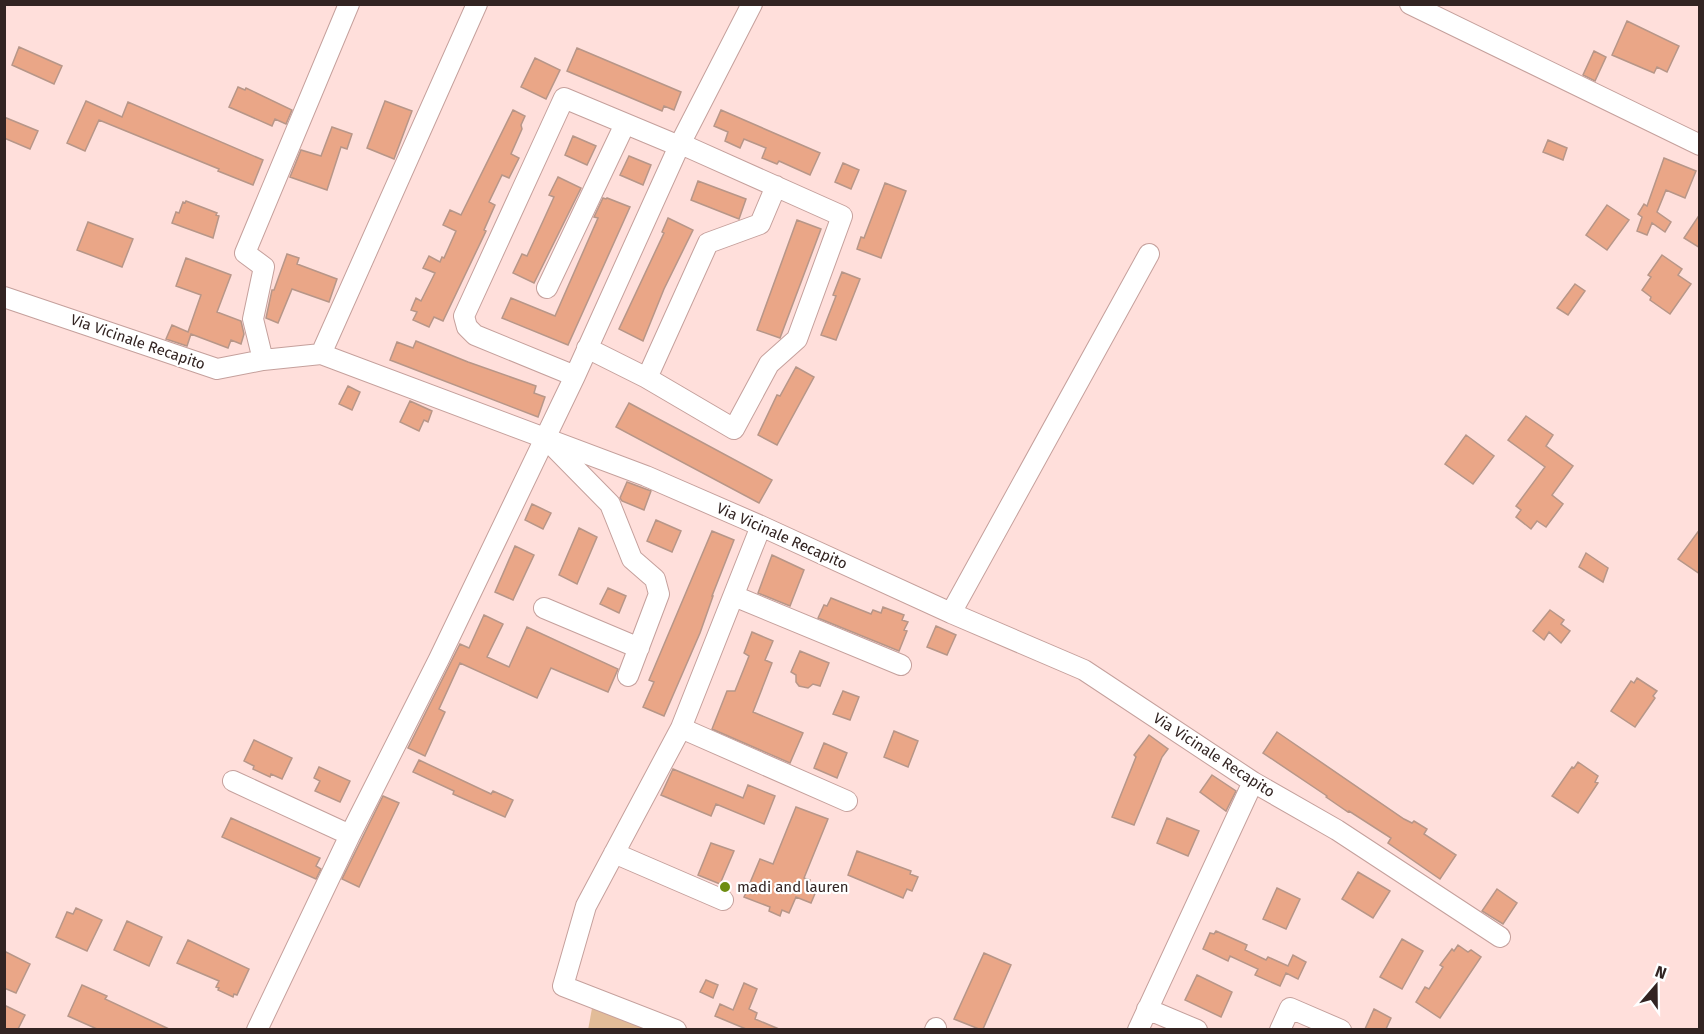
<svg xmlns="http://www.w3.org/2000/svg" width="1704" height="1034" viewBox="0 0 1704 1034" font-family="'Fira Sans',sans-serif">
<rect width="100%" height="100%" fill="#ffdfdb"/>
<!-- green -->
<path fill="#e2bc98" d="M593 1003 660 1030H588Z"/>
<!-- building -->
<path fill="#eaa687" stroke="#b79688" stroke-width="1.5" d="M1627 21 1679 46 1667 72 1657 67 1654 73 1612 55Z
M19 47 62 66 54 84 12 65Z
M577 48 681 92 674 110 664 106 662 111 567 71Z
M1594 51 1606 57 1595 81 1583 75Z
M535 58 560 70 546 99 521 87Z
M238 87 245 90 246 88 292 110 286 124 275 119 272 126 229 107Z
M86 101 122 117 128 102 263 160 253 185 218 171 219 169 99 120 85 151 67 143Z
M385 101 412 111 394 159 367 148Z
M513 110 525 116 521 125 522 129 511 154 519 158 509 178 502 175 489 202 495 205 484 230 486 231 443 321 434 317 429 327 413 320 417 312 411 310 416 298 421 301 435 273 423 268 429 256 440 262 442 257 444 258 456 231 443 225 450 210 461 215Z
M721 110 820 153 810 175 779 161 777 164 762 158 766 148 744 139 740 148 725 141 728 132 714 126Z
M4 117 38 131 30 149 4 138Z
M332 127 352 134 347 149 341 147 327 190 290 177 301 150 321 156Z
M573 136 596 146 587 165 565 155Z
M1548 140 1567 148 1563 160 1543 152Z
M629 156 651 165 643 185 620 175Z
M1664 158 1696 171 1685 198 1666 190 1657 212 1671 222 1665 232 1652 223 1647 235 1637 231 1642 217 1638 214 1644 204 1647 206Z
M843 163 859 170 851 189 835 182Z
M558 177 581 188 534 283 513 273 522 254 527 256 544 219 554 197 549 195Z
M698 181 746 199 739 219 691 200Z
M885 183 906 191 881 258 857 249 861 237 864 238Z
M603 198 606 199 607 198 630 207 568 345 502 318 511 298 555 316 598 218 594 217Z
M186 201 217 213 216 215 219 216 213 238 172 223 176 212 179 213 183 202 185 203Z
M1607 205 1629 220 1607 250 1586 235Z
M1700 214V248L1684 238Z
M668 218 693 230 664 289 643 341 619 329 664 233 662 232Z
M797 220 821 229 780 338 757 330Z
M88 222 133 239 122 267 77 250Z
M287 254 299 258 297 264 337 279 329 302 292 289 278 323 266 318 272 290H274Z
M1662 255 1682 269 1678 275 1691 284 1670 314 1650 300 1651 297 1642 290 1651 277 1648 275Z
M186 258 231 275 217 312 241 321 244 334 241 344 231 340 228 348 191 334 187 346 166 339 172 325 188 332 201 295 176 286Z
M842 272 860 279 836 340 821 335 836 296 833 295Z
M1575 284 1585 291 1568 315 1557 308Z
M416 341 468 362 536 386 534 393 545 397 538 417 390 360 397 342 413 348Z
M796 367 814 377 777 445 758 435 777 395 780 396Z
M348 386 360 392 352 410 339 404Z
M410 401 432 411 428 422 424 420 419 431 400 422Z
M629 403 772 480 759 503 616 427Z
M1526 416 1553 435 1546 446 1573 466 1552 495 1563 504 1546 527 1537 521 1531 529 1516 517 1521 510 1516 506 1545 467 1508 440Z
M1466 435 1494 456 1473 484 1445 464Z
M627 482 651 491 644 510 622 501 620 498Z
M532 504 551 513 543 529 525 520Z
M656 520 681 531 672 552 647 541Z
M579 528 597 537 577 584 559 575Z
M1700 529V574L1678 559Z
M712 531 734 540 712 596H713L700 633 664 716 643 707 654 682 649 680Z
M515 546 534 555 513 600 495 592Z
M1586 553 1608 568 1603 582 1579 567Z
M772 555 804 570 790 606 758 593Z
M608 588 626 596 619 613 600 604Z
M831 598 871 614 873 610 881 613 883 607 904 615 902 620 908 622 904 630 907 631 899 651 818 618 824 605 827 606Z
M1550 610 1564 620 1561 624 1570 631 1561 643 1549 632 1544 640 1533 631Z
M484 615 503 624 487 657 509 667 527 627 618 669 608 692 551 668 537 698 460 663 439 709 445 712 425 756 408 748 460 644 469 648Z
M936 626 956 635 947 655 927 647Z
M752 632 773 641 765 660 772 663 753 712 803 733 790 763 712 729 727 691H735L749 656 744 653Z
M800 651 829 663 820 686 813 684 808 688 799 686 796 682V675L791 672Z
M1637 678 1657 691 1653 696 1655 698 1635 727 1611 711 1631 681 1634 683Z
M843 691 859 697 850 720 833 714Z
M894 731 918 741 908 767 884 757Z
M1277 732 1404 819 1412 823 1414 821 1427 829 1424 834 1456 855 1440 879 1388 843 1391 838 1349 811 1348 812 1326 797 1327 796 1263 753Z
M1149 735 1168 749 1162 757 1134 825 1112 817 1136 757 1134 755Z
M254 740 292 758 282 779 271 774 270 777 253 769 254 766 244 761Z
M824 743 847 753 837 778 814 768Z
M419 760 491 794 493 791 513 800 505 817 453 794 454 791 413 772Z
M1578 762 1598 776 1595 782 1598 783 1578 813 1552 796 1572 767 1574 768Z
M319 767 350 781 340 802 315 791 320 781 314 778Z
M673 769 743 798 748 785 775 796 764 824 716 804 711 816 661 795Z
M1212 775 1236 791 1226 811 1200 792Z
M383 796 399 803 359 887 342 879Z
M796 807 828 819 804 878 810 880 808 885 817 889 811 903 796 897 789 913 782 910 780 916 769 911 770 907 744 897 760 859 773 864Z
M231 818 320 858 316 866 321 869 316 879 222 837Z
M1167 818 1199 831 1188 856 1157 843Z
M711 843 734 851 720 884 698 875Z
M857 851 911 871 910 874 918 877 912 891 907 889 903 898 848 875Z
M1358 872 1390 891 1373 918 1342 899Z
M1277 888 1300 899 1286 929 1263 919Z
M1497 889 1517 903 1503 924 1482 911Z
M76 908 102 920 87 951 56 937 67 912 73 914Z
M127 921 162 937 149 966 114 950Z
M1216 931 1247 945 1245 950 1266 960 1268 957 1288 966 1293 955 1306 962 1298 979 1286 973 1280 986 1255 975 1258 969 1230 956 1228 961 1203 949 1210 933 1214 934Z
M1402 939 1423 951 1402 989 1380 977Z
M188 940 249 969 237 995 234 994 233 997 218 990 219 988 216 987 219 981 177 963Z
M1458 945 1468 952 1471 950 1481 957 1440 1018 1416 1002 1425 987 1429 989 1443 967 1440 965 1452 949 1454 951Z
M4 951 30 964 16 993 4 988Z
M984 953 1011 965 983 1029H979L954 1019Z
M1197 975 1232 992 1221 1017 1185 1000Z
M706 980 718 985 713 998 700 992Z
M744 983 757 989 749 1009 757 1013 755 1019 779 1029H746L715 1016 720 1004 733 1010Z
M82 985 107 996 105 999 169 1029H97L68 1016Z
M4 1005 25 1015 18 1029H4Z
M1374 1009 1391 1018 1386 1029H1365Z"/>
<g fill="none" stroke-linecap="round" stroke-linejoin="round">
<defs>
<path id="minor" d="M1410 4 1700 145
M547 288 625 124
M4 297 217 369 263 360 321 354 646 476 761 526 951 613 1084 670 1253 782 1337 830 1500 937
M587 348 647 378 734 429 769 364 797 339 842 216 681 144
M321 354 477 4
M263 360 253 319 264 267 245 253 349 4
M575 376 475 335 467 327 464 316 564 98 679 146
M647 378 708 243 760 224 776 186
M549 442 610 504 632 559 655 579 659 594 628 676
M734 596 901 665
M544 608 639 648
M951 613 1149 254
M681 728 847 801
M233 781 350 835
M614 853 723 900
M1147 1009 1197 1030
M257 1030 350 835 439 659 575 376 679 146 752 4
M676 1030 563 986 586 906 681 728 761 526
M935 1030 936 1028
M1138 1030 1253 782
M1280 1030 1290 1008 1341 1030"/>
</defs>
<!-- minor casing -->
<use href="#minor" stroke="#c5a09c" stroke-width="22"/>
<!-- minor -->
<use href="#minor" stroke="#fff" stroke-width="20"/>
</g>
<!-- markers -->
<circle fill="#6d8d11" stroke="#fff" stroke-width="2" cx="725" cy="887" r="6"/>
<g text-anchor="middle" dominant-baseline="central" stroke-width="4.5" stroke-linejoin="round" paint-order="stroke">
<!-- street labels -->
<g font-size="15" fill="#322422" stroke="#fff">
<text transform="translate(138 342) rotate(19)">Via Vicinale Recapito</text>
<text transform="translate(782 536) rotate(24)">Via Vicinale Recapito</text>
<text transform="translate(1214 755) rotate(33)">Via Vicinale Recapito</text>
</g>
<!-- poi labels -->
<g font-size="15" fill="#322422" stroke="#fff" text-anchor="start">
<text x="737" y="887">madi and lauren</text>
</g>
</g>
<!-- border -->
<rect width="1704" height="1034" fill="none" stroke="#322422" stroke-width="12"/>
<!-- north arrow -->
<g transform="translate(1656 986) rotate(20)" stroke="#ffffff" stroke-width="4.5" paint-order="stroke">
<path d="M0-4.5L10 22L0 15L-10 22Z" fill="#322422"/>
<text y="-9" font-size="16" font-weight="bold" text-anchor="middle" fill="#322422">N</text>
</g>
</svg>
